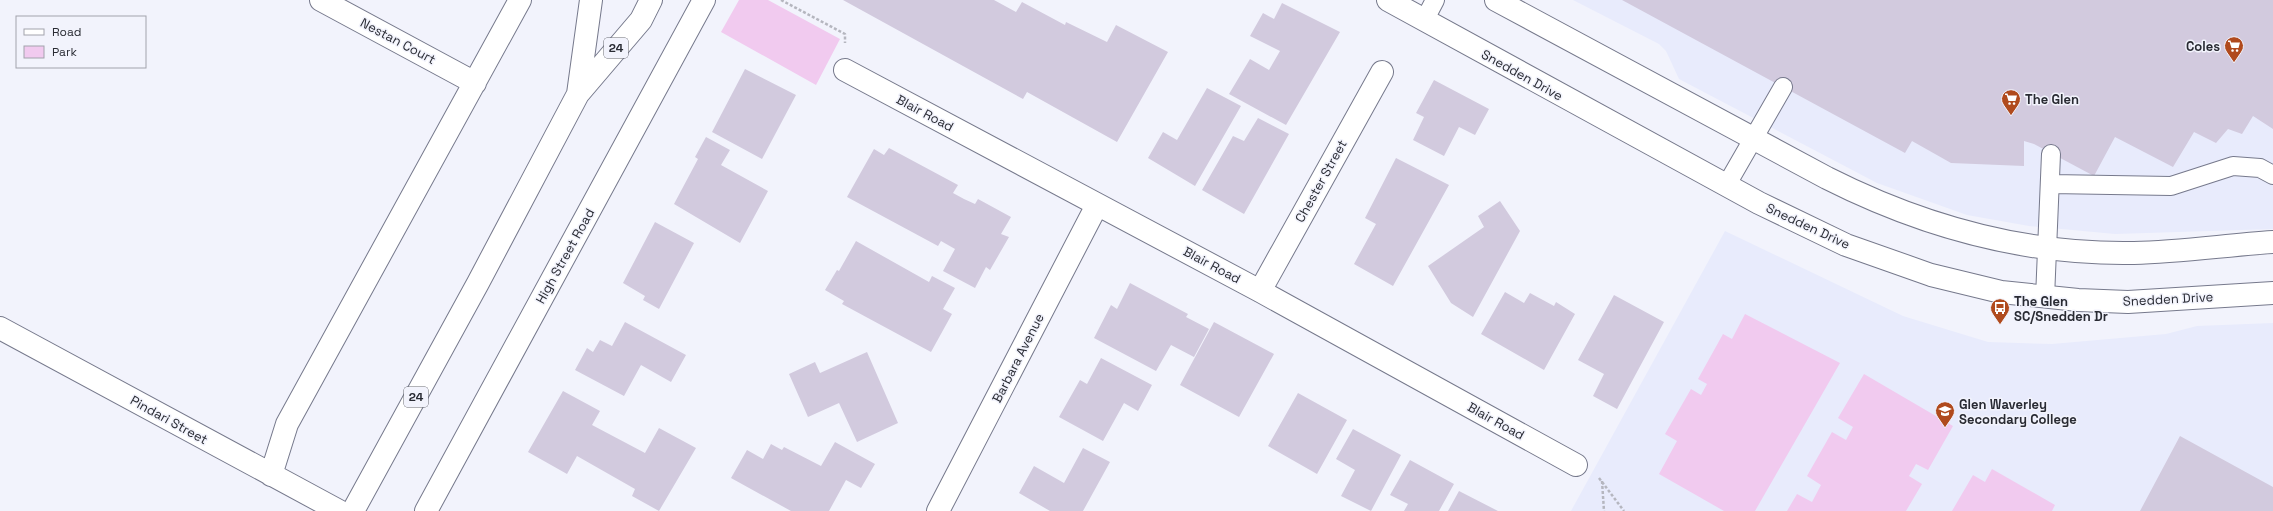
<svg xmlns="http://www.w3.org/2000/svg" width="2273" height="511" viewBox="0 0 2273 511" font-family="'Space Grotesk',sans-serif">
<rect width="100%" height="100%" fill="#f2f3fc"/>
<!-- built -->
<path fill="#e8ebfc" d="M1573 0H2273V229L2115 234 2029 226 1967 215 1877 183 1679 79 1666 51 1659 44Z
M1725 231 1903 316 1988 342 2052 344 2166 334 2197 326 2273 323V511H1571Z"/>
<!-- green -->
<path fill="#f1caef" d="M739 0H768L840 39 816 85 721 32Z
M1745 314 1840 363 1755 511H1724L1659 474 1677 441 1665 434 1691 389 1701 395 1707 384 1698 379 1723 334 1732 339Z
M1864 374 1953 426 1928 470 1916 464 1909 476 1922 484 1906 511H1787L1797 494 1812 502 1821 485 1807 476 1832 432 1846 440 1853 427 1838 418Z
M1992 469 2055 505 2052 511H1952L1973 475 1985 482Z"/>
<!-- building -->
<path fill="#d2cade" d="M843 0H994L1016 12 1022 2 1065 25 1066 22 1107 42 1116 25 1168 52 1117 142 1027 92 1023 99Z
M1622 0H2273V129L2253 116 2242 134 2228 129 2216 143 2194 132 2173 167 2115 137 2094 176 2034 144 2024 141V166L1951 163 1912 141 1905 153Z
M1282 3 1340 32 1286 125 1229 94 1250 59 1269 70 1280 51 1250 36 1263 13 1274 19Z
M745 69 796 95 762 159 712 132Z
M1434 80 1489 109 1475 135 1459 127 1444 156 1413 140 1424 117 1416 113Z
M1207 88 1241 106 1195 186 1148 158 1163 132 1177 140Z
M1258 118 1289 134 1244 214 1202 190 1233 136 1244 141Z
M706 137 730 150 721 165 768 191 740 243 674 204 698 159 695 157Z
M889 148 958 185 953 193 964 199 975 204 978 199 1011 217 1001 234 1009 237 990 270 986 267 975 288 943 271 955 249 941 241 938 246 847 197 874 149 884 155Z
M1396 158 1449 185 1393 286 1354 264 1376 224 1365 218Z
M1500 201 1520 231 1473 317 1451 303 1428 266 1484 227 1478 216Z
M655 222 694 243 659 309 643 300 645 296 623 283Z
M856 241 929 282 932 276 955 288 943 309 952 314 931 352 842 304 844 301 825 290 837 270 839 271Z
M1130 283 1188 314 1186 317 1209 329 1194 357 1171 345 1156 371 1094 338 1111 305 1117 309Z
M1505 292 1524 303 1530 293 1554 306 1556 302 1575 314 1544 370 1481 334Z
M1614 295 1664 322 1617 409 1593 396 1604 374 1578 360Z
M625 322 686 355 671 382 641 365 624 396 575 370 587 348 593 352 600 340 612 346Z
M1214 322 1274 354 1239 417 1180 385Z
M867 352 898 423 857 442 839 403 808 417 789 374 815 362 820 373Z
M1101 358 1152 385 1138 411 1124 403 1103 441 1059 417 1080 380 1087 384Z
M563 391 600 411 592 425 645 453 659 428 696 448 659 511 632 496 635 489 577 456 567 474 528 452Z
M1298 393 1347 420 1317 474 1268 446Z
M1353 429 1401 455 1371 511 1341 496 1355 470 1336 459Z
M2180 436 2273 487V511H2140Z
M835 442 875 464 861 488 846 480 829 511H791L731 478 747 450 763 459 771 444 782 450 784 447 821 466Z
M1083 448 1110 462 1083 511H1050L1019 493 1034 466 1064 483Z
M1410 460 1454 484 1439 511H1404L1408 504 1390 495Z
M1459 491 1498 511H1448Z"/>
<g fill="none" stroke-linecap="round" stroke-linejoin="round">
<defs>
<path id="lane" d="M1424 21 1435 0
M2051 184 2171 186 2233 166 2260 168 2273 175
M1726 186 1783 87
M2045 298 2051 154"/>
<path id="street" d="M321 0 475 83
M845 70 1260 291 1576 465
M1260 291 1382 72
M0 328 339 511
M271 475 287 424 520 0
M426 511 704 0
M938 511 1097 205"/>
<path id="secondary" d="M1388 0 1759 203 1846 245 1931 275 2001 292 2078 300 2128 302 2273 293
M1496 0 1827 178C1922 226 2026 255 2134 253 2180 252 2227 245 2273 242"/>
<path id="primary" d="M578 94 591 0
M353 511 478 283 578 94 641 20 651 0"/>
</defs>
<!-- lane casing -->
<use href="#lane" stroke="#76798c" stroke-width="20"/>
<!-- street casing -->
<use href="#street" stroke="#76798c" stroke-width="24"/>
<!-- secondary casing -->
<use href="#secondary" stroke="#76798c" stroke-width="24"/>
<!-- primary casing -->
<use href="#primary" stroke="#76798c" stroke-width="24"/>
<!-- path -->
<path stroke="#b5b6bf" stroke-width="2.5" stroke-dasharray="3 2" stroke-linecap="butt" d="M781 0 845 34V43
M1599 478 1624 511
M1602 481 1604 511"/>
<!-- lane -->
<use href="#lane" stroke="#fff" stroke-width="18"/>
<!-- street -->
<use href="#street" stroke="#fff" stroke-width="22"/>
<!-- secondary -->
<use href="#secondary" stroke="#fff" stroke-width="22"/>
<!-- primary -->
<use href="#primary" stroke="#fff" stroke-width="22"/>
</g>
<!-- icons -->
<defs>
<symbol id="supermarket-pin" viewBox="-11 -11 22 30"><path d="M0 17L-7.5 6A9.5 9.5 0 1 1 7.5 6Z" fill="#b04a1d" stroke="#f2f3fc"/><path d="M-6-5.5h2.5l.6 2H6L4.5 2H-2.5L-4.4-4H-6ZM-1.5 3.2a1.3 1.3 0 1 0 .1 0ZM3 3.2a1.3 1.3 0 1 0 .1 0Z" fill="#fff"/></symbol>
<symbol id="bus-pin" viewBox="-11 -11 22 30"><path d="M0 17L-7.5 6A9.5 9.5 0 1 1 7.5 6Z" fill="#b04a1d" stroke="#f2f3fc"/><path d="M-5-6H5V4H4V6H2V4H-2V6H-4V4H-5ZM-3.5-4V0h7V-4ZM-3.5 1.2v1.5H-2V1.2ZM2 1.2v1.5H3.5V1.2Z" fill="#fff"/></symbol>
<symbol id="school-pin" viewBox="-11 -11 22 30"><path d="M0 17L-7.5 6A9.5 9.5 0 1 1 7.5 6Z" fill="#b04a1d" stroke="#f2f3fc"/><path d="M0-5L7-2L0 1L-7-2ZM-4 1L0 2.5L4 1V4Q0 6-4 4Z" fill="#fff"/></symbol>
</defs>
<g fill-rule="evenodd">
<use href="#supermarket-pin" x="2223" y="35" width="22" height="30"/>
<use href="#supermarket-pin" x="2000" y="88" width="22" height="30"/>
<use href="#bus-pin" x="1989" y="297" width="22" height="30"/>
<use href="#school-pin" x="1934" y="400" width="22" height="30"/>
</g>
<g text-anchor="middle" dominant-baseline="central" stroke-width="3" stroke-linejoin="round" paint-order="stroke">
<!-- shield labels -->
<g fill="#f2f3fc" stroke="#65676f" stroke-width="1">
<rect x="604" y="38" width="24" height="20" rx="3"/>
<rect x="404" y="387" width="24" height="20" rx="3"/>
</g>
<g font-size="12" font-weight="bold" fill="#292b33">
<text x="616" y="48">24</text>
<text x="416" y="397">24</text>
</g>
<!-- street labels -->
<g font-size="13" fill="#292b33" stroke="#f2f3fc">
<text transform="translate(398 41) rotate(28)">Nestan Court</text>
<text transform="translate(1522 75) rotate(29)">Snedden Drive</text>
<text transform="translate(925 113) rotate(28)">Blair Road</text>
<text transform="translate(1321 181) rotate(-61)">Chester Street</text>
<text transform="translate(1808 226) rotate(25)">Snedden Drive</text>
<text transform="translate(565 256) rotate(-61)">High Street Road</text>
<text transform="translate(1212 265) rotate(28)">Blair Road</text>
<text transform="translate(2168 299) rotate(-3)">Snedden Drive</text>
<text transform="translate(1018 358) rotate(-63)">Barbara Avenue</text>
<text transform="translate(169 420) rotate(29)">Pindari Street</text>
<text transform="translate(1496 421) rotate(29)">Blair Road</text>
</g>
<!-- poi labels -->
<g font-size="13" font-weight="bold" fill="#292b33" stroke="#f2f3fc" text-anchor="start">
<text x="2220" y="46" text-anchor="end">Coles</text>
<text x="2025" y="99">The Glen</text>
<text x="2014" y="301">The Glen<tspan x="2014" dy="15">SC/Snedden Dr</tspan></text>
<text x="1959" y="404">Glen Waverley<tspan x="1959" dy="15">Secondary College</tspan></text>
</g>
</g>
<!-- legend -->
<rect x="16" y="16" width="130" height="52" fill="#f2f3fc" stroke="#a2a3ac"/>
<rect x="24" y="29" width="20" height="6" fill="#ffffff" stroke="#a2a3ac"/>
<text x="52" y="36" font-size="12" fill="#292b33">Road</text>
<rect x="24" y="46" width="20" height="12" fill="#f1caef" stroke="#a2a3ac"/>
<text x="52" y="56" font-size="12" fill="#292b33">Park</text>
</svg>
